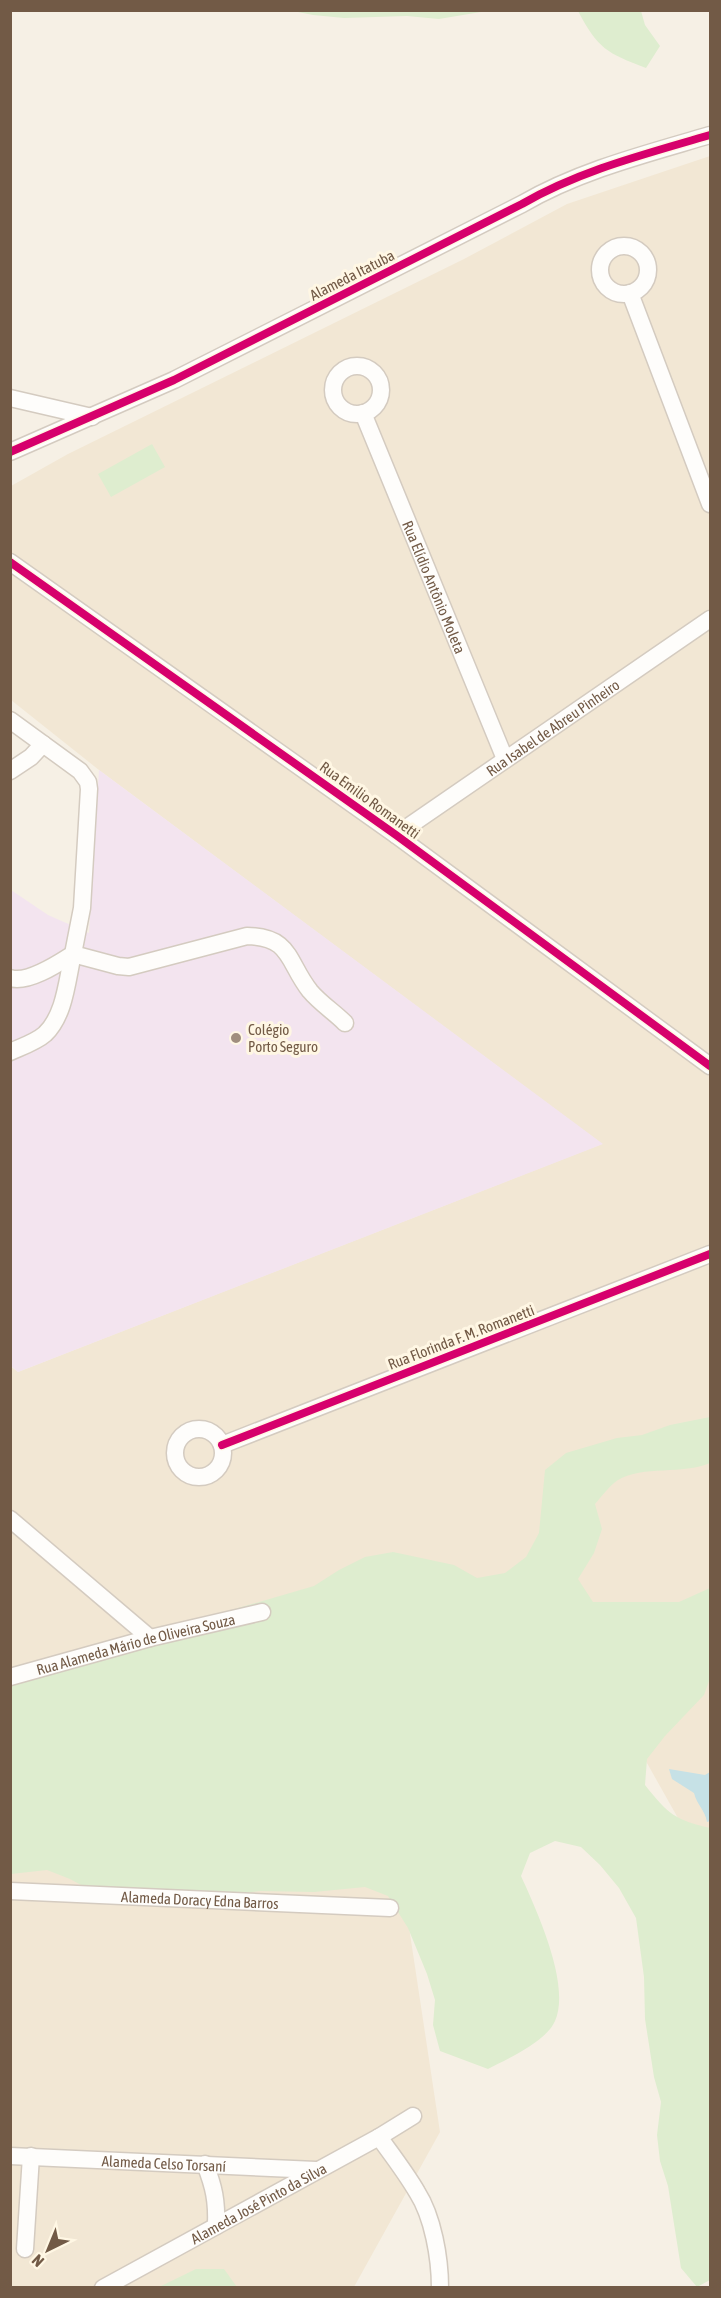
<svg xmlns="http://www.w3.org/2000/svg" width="721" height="2298" viewBox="0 0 721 2298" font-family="'Asap Condensed',sans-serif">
<rect width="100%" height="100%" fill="#f6f0e5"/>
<!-- residential -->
<path fill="#f2e7d4" d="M710 156V1875L544 1580 379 1729 440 2132 354 2287H11L10 1366 18 1372 602 1144 99 770 11 700V486L68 454 464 259 567 204Z"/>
<!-- education -->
<path fill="#f3e4ef" d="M99 770 603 1144 18 1372 11 1366V890L48 915 89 933Z"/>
<!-- green -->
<path fill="#deedcf" d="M293 11H487L439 19 407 16 344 18 313 15Z
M578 11H641L645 25 660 46 646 68C607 53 598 49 578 11Z
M152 444 165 467 111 497 98 474Z
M710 1417V1463C683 1475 643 1465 618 1480 610 1485 602 1496 595 1504L602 1529 594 1553 578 1579 593 1602H679L710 1588V1678L704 1695 665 1736 647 1759 645 1785C668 1814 675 1820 710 1828V2280L697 2287 681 2268 668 2186 660 2161 657 2135 661 2102 654 2077 645 2019 644 1977 636 1918 619 1888 600 1865 581 1847 555 1841 530 1853 521 1876C537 1911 571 1985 555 2021 546 2042 507 2059 488 2069L440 2051 433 2025 435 2000 427 1974 408 1928 388 1896 365 1887 314 1892 260 1891 234 1894 94 1892 70 1879 47 1870 11 1874V1674L314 1586 339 1570 365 1557 393 1552 454 1565 477 1578 505 1573 526 1557 539 1533 545 1470 566 1453 617 1438 642 1435 670 1425Z
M196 2269H224L237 2287H159Z"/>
<!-- water -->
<path fill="#c6e1e6" d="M669 1769 705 1775 710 1772V1821L707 1822C705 1810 697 1805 694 1793L672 1779Z"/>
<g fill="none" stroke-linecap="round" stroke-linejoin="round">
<defs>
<g id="minor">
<circle cx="624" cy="270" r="24"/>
<path d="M630 293 710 504"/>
<circle cx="357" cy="390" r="24"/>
<path d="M10 398 92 417"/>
<path id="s1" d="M363 413 505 759"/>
<path d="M10 452 174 380 522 204C581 170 646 154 710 135"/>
<path d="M10 562 396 835 710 1066"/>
<path d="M10 720 80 771 88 782 89 789 82 908 73 954C59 963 28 984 10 978"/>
<path d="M10 771 31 757 43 744"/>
<path id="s2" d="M396 835 710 619"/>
<path d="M10 1052C21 1047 36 1042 45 1034 65 1015 67 980 73 954L118 966 129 967 247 936C292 937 287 962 310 991 320 1003 334 1012 345 1023"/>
<circle cx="199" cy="1453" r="24"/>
<path d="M222 1445 710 1254"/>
<path d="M10 1519 150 1638"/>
<path id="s3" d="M10 1677 150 1638 262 1612"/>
<path id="s4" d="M10 1891 390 1908"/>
<path d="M379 2137C392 2155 406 2173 417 2192 433 2217 440 2258 440 2288"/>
<path id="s5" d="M10 2156 316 2170"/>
<path d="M205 2164C214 2187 217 2201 216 2226"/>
<path d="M25 2249 31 2156"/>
<path id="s6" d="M103 2288 379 2137 413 2116"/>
</g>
</defs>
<!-- minor casing -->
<use href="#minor" stroke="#d4cbc0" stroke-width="19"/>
<!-- minor -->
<use href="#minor" stroke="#fefdfb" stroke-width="16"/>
<defs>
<path id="cycleway" d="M10 452 174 380 522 204C581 170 646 154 710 135
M10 562 396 835 710 1066
M222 1445 710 1254"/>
</defs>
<!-- cycleway casing -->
<use href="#cycleway" stroke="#fff7e4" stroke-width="11"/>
<!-- cycleway -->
<use href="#cycleway" stroke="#d6006c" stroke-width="8"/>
</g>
<!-- markers -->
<circle fill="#a08e7e" stroke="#fff7e4" stroke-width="2" cx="236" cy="1038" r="6"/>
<g text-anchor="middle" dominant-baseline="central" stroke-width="6" stroke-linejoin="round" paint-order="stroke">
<!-- street labels -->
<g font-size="15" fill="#725a46" stroke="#fff7e4">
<text transform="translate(352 275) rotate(-27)">Alameda Itatuba</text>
<text stroke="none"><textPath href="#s1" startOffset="188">Rua Elídio Antônio Moleta</textPath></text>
<text stroke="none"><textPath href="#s2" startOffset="190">Rua Isabel de Abreu Pinheiro</textPath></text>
<text transform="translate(370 800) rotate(36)">Rua Emilio Romanetti</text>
<text transform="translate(461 1337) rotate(-21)">Rua Florinda F. M. Romanetti</text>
<text stroke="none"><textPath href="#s3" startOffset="130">Rua Alameda Mário de Oliveira Souza</textPath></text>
<text stroke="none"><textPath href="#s4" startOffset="190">Alameda Doracy Edna Barros</textPath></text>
<text stroke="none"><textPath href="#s5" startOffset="154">Alameda Celso Torsaní</textPath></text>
<text stroke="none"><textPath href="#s6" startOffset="177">Alameda José Pinto da Silva</textPath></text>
</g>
<!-- poi labels -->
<g font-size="15" fill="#725a46" stroke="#fff7e4" text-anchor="start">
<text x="248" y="1029">Colégio<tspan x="248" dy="17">Porto Seguro</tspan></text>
</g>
</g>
<!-- border -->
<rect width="721" height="2298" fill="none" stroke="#725a46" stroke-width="24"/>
<!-- north arrow -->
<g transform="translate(48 2250) rotate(223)" stroke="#fff7e4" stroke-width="4.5" paint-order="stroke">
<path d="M0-4.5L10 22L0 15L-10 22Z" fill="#725a46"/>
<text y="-9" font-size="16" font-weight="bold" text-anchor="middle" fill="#725a46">N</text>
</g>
</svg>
